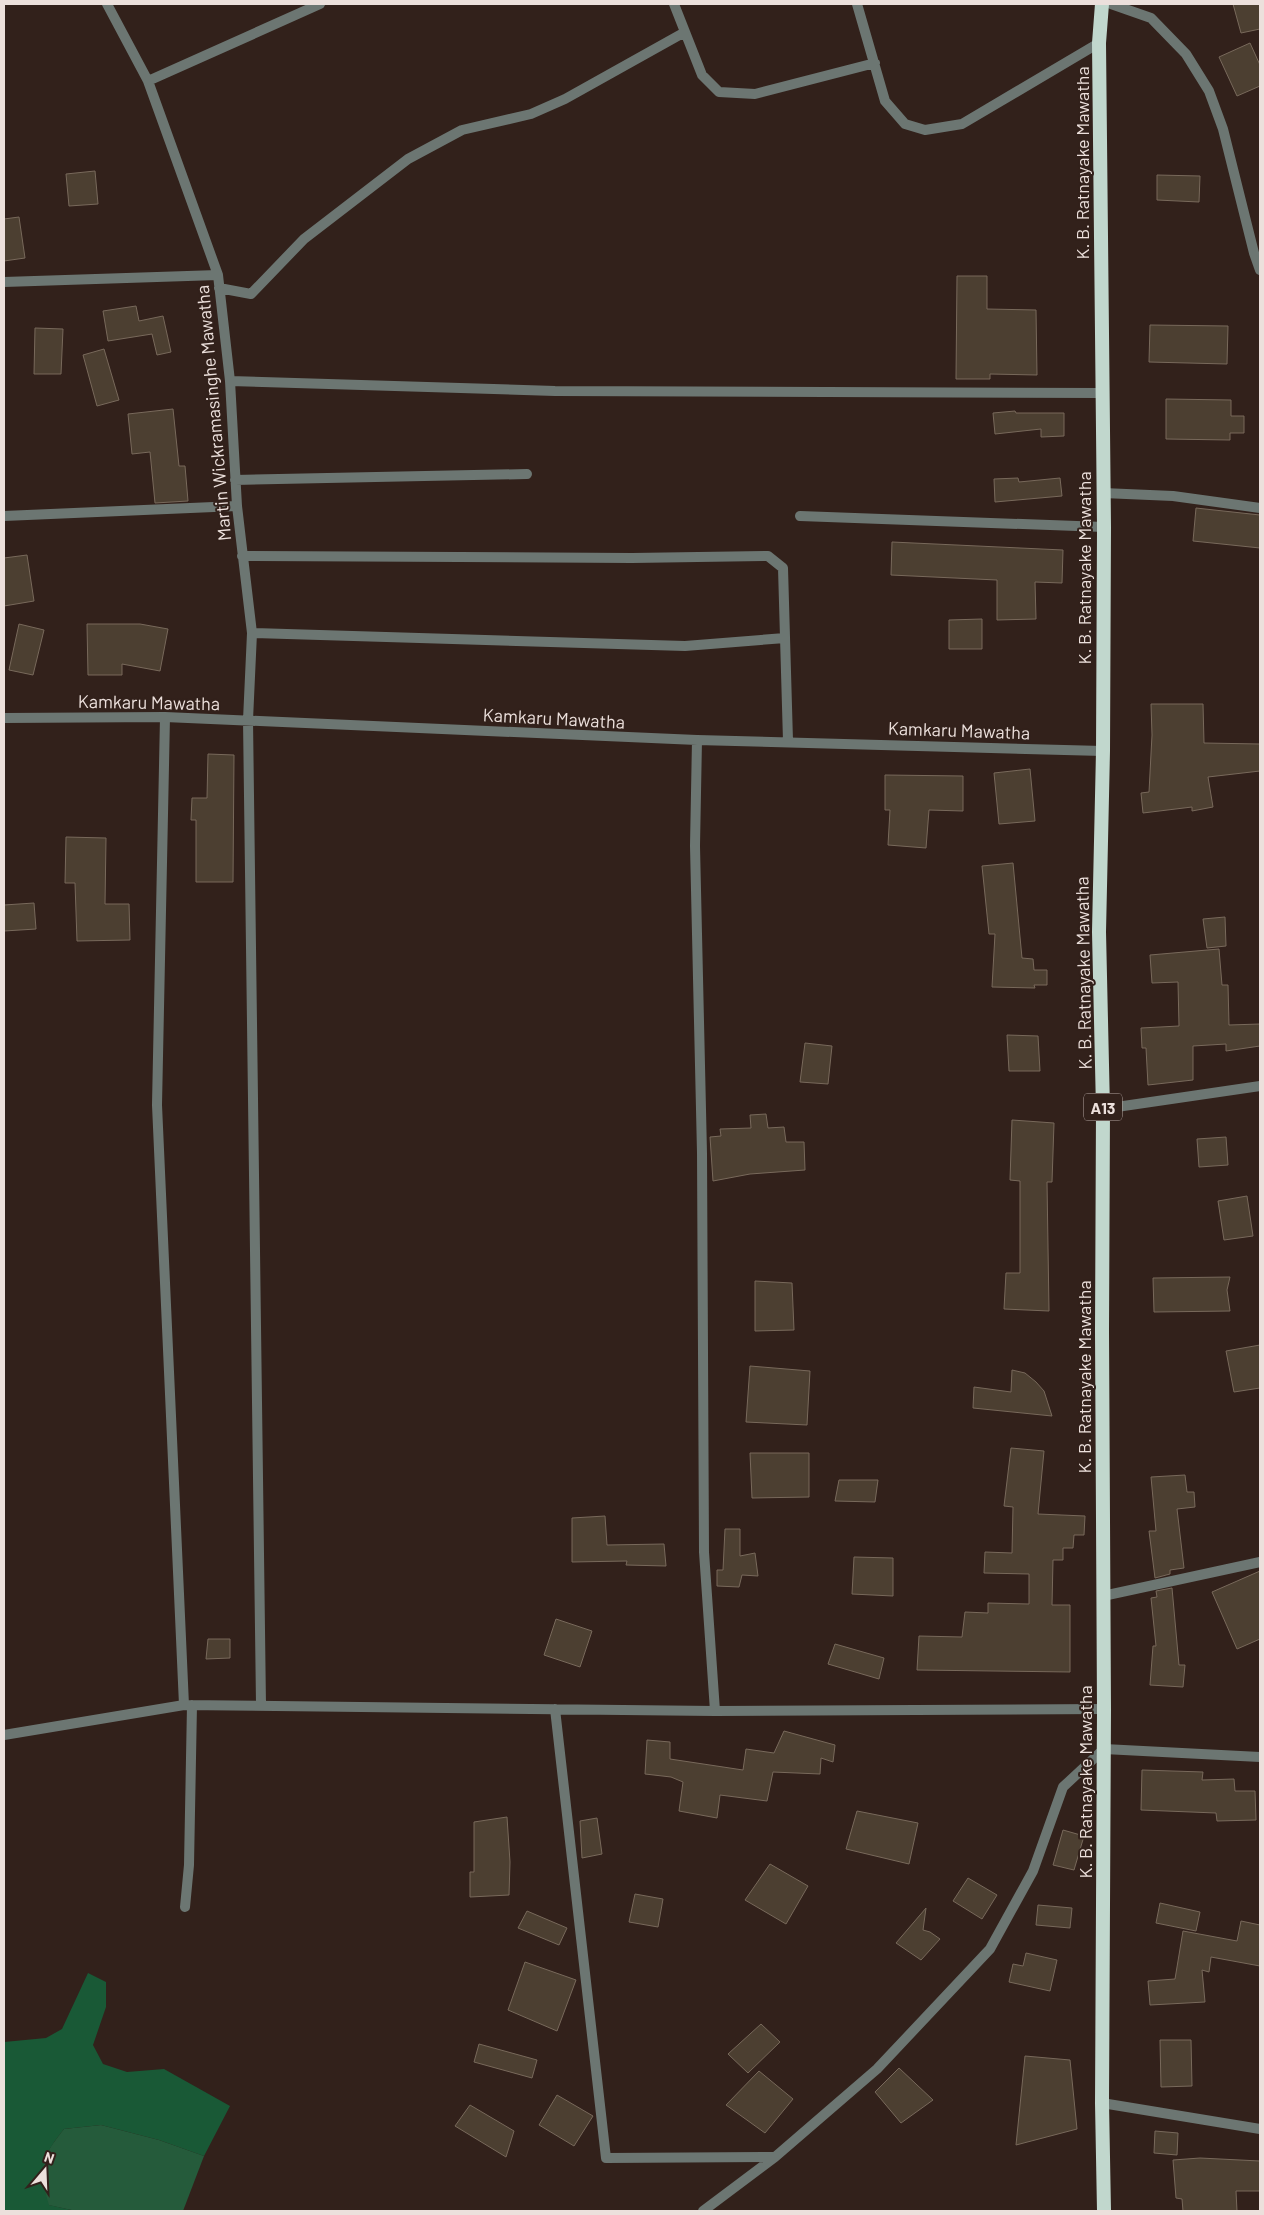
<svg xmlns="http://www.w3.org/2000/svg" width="1264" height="2215" viewBox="0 0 1264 2215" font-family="Barlow,sans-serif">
<rect width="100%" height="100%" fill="#32211b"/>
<!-- green -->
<path fill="#255b3b" d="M101 2125 159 2140 204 2156 183 2211H76L48 2205C38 2168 39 2160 64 2129Z"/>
<!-- forest -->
<path fill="#195936" d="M88 1973 106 1982V2007L93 2045 103 2064 127 2072 164 2069 230 2106 204 2156 159 2140 101 2125 64 2129C40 2159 38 2169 49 2205L76 2211H4V2042L46 2038 62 2029Z"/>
<!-- building -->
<path fill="#4c3f31" stroke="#78695b" d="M1233 4H1260V29L1241 33Z
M1250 43 1260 65V86L1237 96 1219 57Z
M95 171 98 204 69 206 66 174Z
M1157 175 1200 176 1199 202 1157 200Z
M19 217 25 258 4 261V219Z
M957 276H987V309L1036 310 1037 375 990 374V379H956Z
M136 306 139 321 163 316 171 352 157 355 152 334 108 341 103 311Z
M1150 325 1228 326 1227 364 1149 362Z
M35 328 63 329 61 374H34Z
M104 349 119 400 97 406 83 355Z
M1166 399 1231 400V416H1244V433H1230V440L1166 439Z
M173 409 179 466H185L188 501 155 503 150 452 132 454 128 414Z
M1015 411 1016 413H1064V436L1041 437V429L995 434 993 413Z
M1018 478 1019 482 1060 478 1062 496 995 502 994 479Z
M1196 508 1260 515V548L1193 541Z
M892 542 1063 550 1062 583 1035 582 1036 619 997 620V580L891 575Z
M27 555 34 601 4 606V558Z
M982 619V649H949V620Z
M19 624 44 630 33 675 9 670Z
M87 624H140L168 629 160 671 122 664V675H88Z
M1151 704H1203L1204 743 1260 744V771L1208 777 1213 807 1192 811V807L1143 813 1141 793 1149 792 1152 735Z
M208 754 234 755 233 882H196V820H191L192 798H207Z
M1030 769 1035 821 999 824 994 773Z
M885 775 963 776V811L929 810 926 848 888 845 890 810H885Z
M66 837 106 838 105 904H129L130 940 77 941 75 883H65Z
M1013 863 1022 958 1033 959 1034 970H1047V985H1034L1035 988 992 987 995 934H989L982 866Z
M34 903 36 929 4 931V905Z
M1225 917 1226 946 1207 948 1203 919Z
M1219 949 1222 985H1228L1229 1025 1260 1024V1046L1226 1051V1044L1193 1046V1080L1148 1085 1146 1048H1142L1141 1028 1179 1026 1178 982 1152 983 1150 955Z
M1007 1035 1038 1036 1040 1071H1009Z
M805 1043 832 1046 828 1084 800 1082Z
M766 1114 768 1128 784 1127 786 1142H804L805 1170 750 1174 713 1181 710 1137 721 1136 720 1129 751 1128 750 1115Z
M1012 1120 1054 1123 1052 1182H1047L1049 1311 1004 1309 1006 1273H1020V1181L1010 1180Z
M1226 1137 1228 1165 1199 1167 1197 1139Z
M1247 1196 1253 1236 1224 1240 1218 1201Z
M1230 1277 1227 1290 1230 1311 1154 1312 1153 1278Z
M755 1281 792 1283 794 1330 755 1331Z
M1260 1345V1388L1234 1392 1226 1351Z
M750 1366 810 1371 807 1425 746 1422Z
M1012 1370 1025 1373 1036 1382 1044 1391 1052 1416 973 1408 974 1387 1011 1392Z
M1011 1448 1044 1451 1038 1514 1085 1516 1084 1535H1074L1073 1548H1063V1560H1053L1052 1605H1070V1672L917 1670 919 1636 962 1637 965 1612 988 1613V1603L1029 1604V1574L984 1573 985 1552 1012 1553 1013 1507 1004 1506Z
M750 1453H809V1497L752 1498Z
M1185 1475 1187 1492H1194L1195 1507 1177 1509 1184 1568 1170 1570V1574L1155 1578 1149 1531H1156L1151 1477Z
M839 1480H878L875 1502 835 1501Z
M605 1516 607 1545 664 1544 666 1566 626 1565 627 1561 572 1562V1518Z
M725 1529H740V1556L755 1553 758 1576 742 1575 739 1587 717 1586V1570H723Z
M854 1557 893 1558V1596L852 1594Z
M1260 1571V1639L1237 1649 1212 1592Z
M1172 1588 1179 1665H1185L1183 1687 1150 1685 1153 1646H1156L1151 1598 1157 1597 1156 1591Z
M556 1619 592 1631 580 1667 544 1655Z
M208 1639H230V1658L206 1659Z
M835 1644 884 1658 879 1679 828 1664Z
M784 1731 835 1745 833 1762 821 1758 820 1774 773 1772 767 1801 720 1795 717 1818 679 1811 683 1782 671 1777 645 1774 647 1740 670 1742V1759L743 1770 746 1749 774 1753Z
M1142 1770 1203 1772 1202 1780 1234 1779 1235 1791H1255L1256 1820 1217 1821 1216 1813 1141 1810Z
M857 1811 918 1823 909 1864 846 1849Z
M507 1817 510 1862 509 1895 470 1897V1872H474V1822Z
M597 1818 602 1854 582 1858 580 1821Z
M1063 1830 1084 1836 1074 1870 1053 1865Z
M770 1864 808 1886 786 1924 745 1900Z
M968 1878 997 1895 982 1919 953 1901Z
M635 1894 663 1899 658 1927 629 1922Z
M1160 1903 1200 1912 1196 1931 1156 1923Z
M1038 1905 1072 1908 1070 1928 1036 1925Z
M926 1908 923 1930 930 1932 940 1939 921 1960 896 1943Z
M527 1911 567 1928 559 1945 518 1928Z
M1241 1921 1260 1925V1966L1211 1957 1209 1972 1202 1970 1205 2002 1150 2005 1148 1981 1175 1979 1183 1931 1237 1941Z
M1026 1953 1057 1960 1050 1991 1009 1982 1013 1964 1023 1966Z
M525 1962 576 1980 557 2031 508 2010Z
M761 2024 780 2042 748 2073 728 2054Z
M1160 2040H1191L1192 2086 1161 2087Z
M479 2044 537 2060 532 2078 474 2062Z
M1025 2056 1070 2060 1077 2129 1016 2145Z
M899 2068 933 2100 901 2123 875 2092Z
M759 2071 793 2099 765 2133 726 2105Z
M557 2095 593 2116 574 2146 539 2125Z
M470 2105 514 2131 506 2157 455 2126Z
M1155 2131 1178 2133 1177 2155 1154 2153Z
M1200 2158 1260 2161V2191H1236L1237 2211H1183L1182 2199 1176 2198 1173 2160Z"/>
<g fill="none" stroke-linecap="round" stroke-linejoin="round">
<!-- service -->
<path stroke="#6c7672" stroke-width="10" d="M1104 1749 1260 1757"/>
<!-- minor -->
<path stroke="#6c7672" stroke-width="10" d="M107 4 148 81 218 275 230 381 237 506 252 633 248 720 261 1705
M674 4 702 75 719 92 755 94 875 63
M857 4 885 101 905 124 925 130 962 124 1099 43
M1111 4 1151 18 1186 54 1209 91 1223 129 1254 253 1260 270
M148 81 320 4
M4 282 218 275
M219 288 251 294 304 239 408 159 462 130 531 114 565 99 685 32
M230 381 555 391 1102 393
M235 480 527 474
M1103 493 1173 496 1260 508
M4 516 237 506
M800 516 1104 527
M242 556 632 558 768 556 783 568 788 741
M252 633 685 646 785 638
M165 717 157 1105 184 1705
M4 718 165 717 697 740 1103 751
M697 740 695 846 702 1153 704 1552 715 1711
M1103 1109 1260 1086
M1103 1596 1260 1562
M555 1709 606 2158 775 2157
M4 1735 184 1705 715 1711 1104 1709
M185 1907 189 1865 192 1705
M1102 2103 1260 2129
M703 2211 775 2157 877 2069 990 1949 1033 1871 1063 1787 1104 1749"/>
<!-- trunk -->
<path stroke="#c1d7cd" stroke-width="14" d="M1102 4 1099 43 1104 527 1103 751 1099 932 1103 1109 1102 1331 1104 1709 1102 2103 1104 2211"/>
</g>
<g text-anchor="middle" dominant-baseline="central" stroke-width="4" stroke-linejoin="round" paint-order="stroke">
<!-- shield labels -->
<rect fill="#32211b" stroke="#b4a7a2" stroke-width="1" x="1084" y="1093.5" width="38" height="27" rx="4"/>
<g font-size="16" font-weight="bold" fill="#ece0dc">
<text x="1103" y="1107">A13</text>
</g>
<!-- street labels -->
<g font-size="18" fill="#ece0dc" stroke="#32211b">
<text transform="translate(1082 163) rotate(-90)">K. B. Ratnayake Mawatha</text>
<text transform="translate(213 413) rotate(-95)">Martin Wickramasinghe Mawatha</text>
<text transform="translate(1084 568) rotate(-90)">K. B. Ratnayake Mawatha</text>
<text transform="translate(149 702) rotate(1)">Kamkaru Mawatha</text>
<text transform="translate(554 718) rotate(3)">Kamkaru Mawatha</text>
<text transform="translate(959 730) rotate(2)">Kamkaru Mawatha</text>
<text transform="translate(1083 973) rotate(-91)">K. B. Ratnayake Mawatha</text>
<text transform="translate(1084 1377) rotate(-90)">K. B. Ratnayake Mawatha</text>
<text transform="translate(1085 1782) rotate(-90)">K. B. Ratnayake Mawatha</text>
</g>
</g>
<!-- border -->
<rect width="1264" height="2215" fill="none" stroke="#ece0dc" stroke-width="10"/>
<!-- north arrow -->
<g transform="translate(45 2170) rotate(19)" stroke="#32211b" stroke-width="4" paint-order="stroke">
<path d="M0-4L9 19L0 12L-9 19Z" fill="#ece0dc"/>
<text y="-8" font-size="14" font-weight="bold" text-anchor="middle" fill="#ece0dc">N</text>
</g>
</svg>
